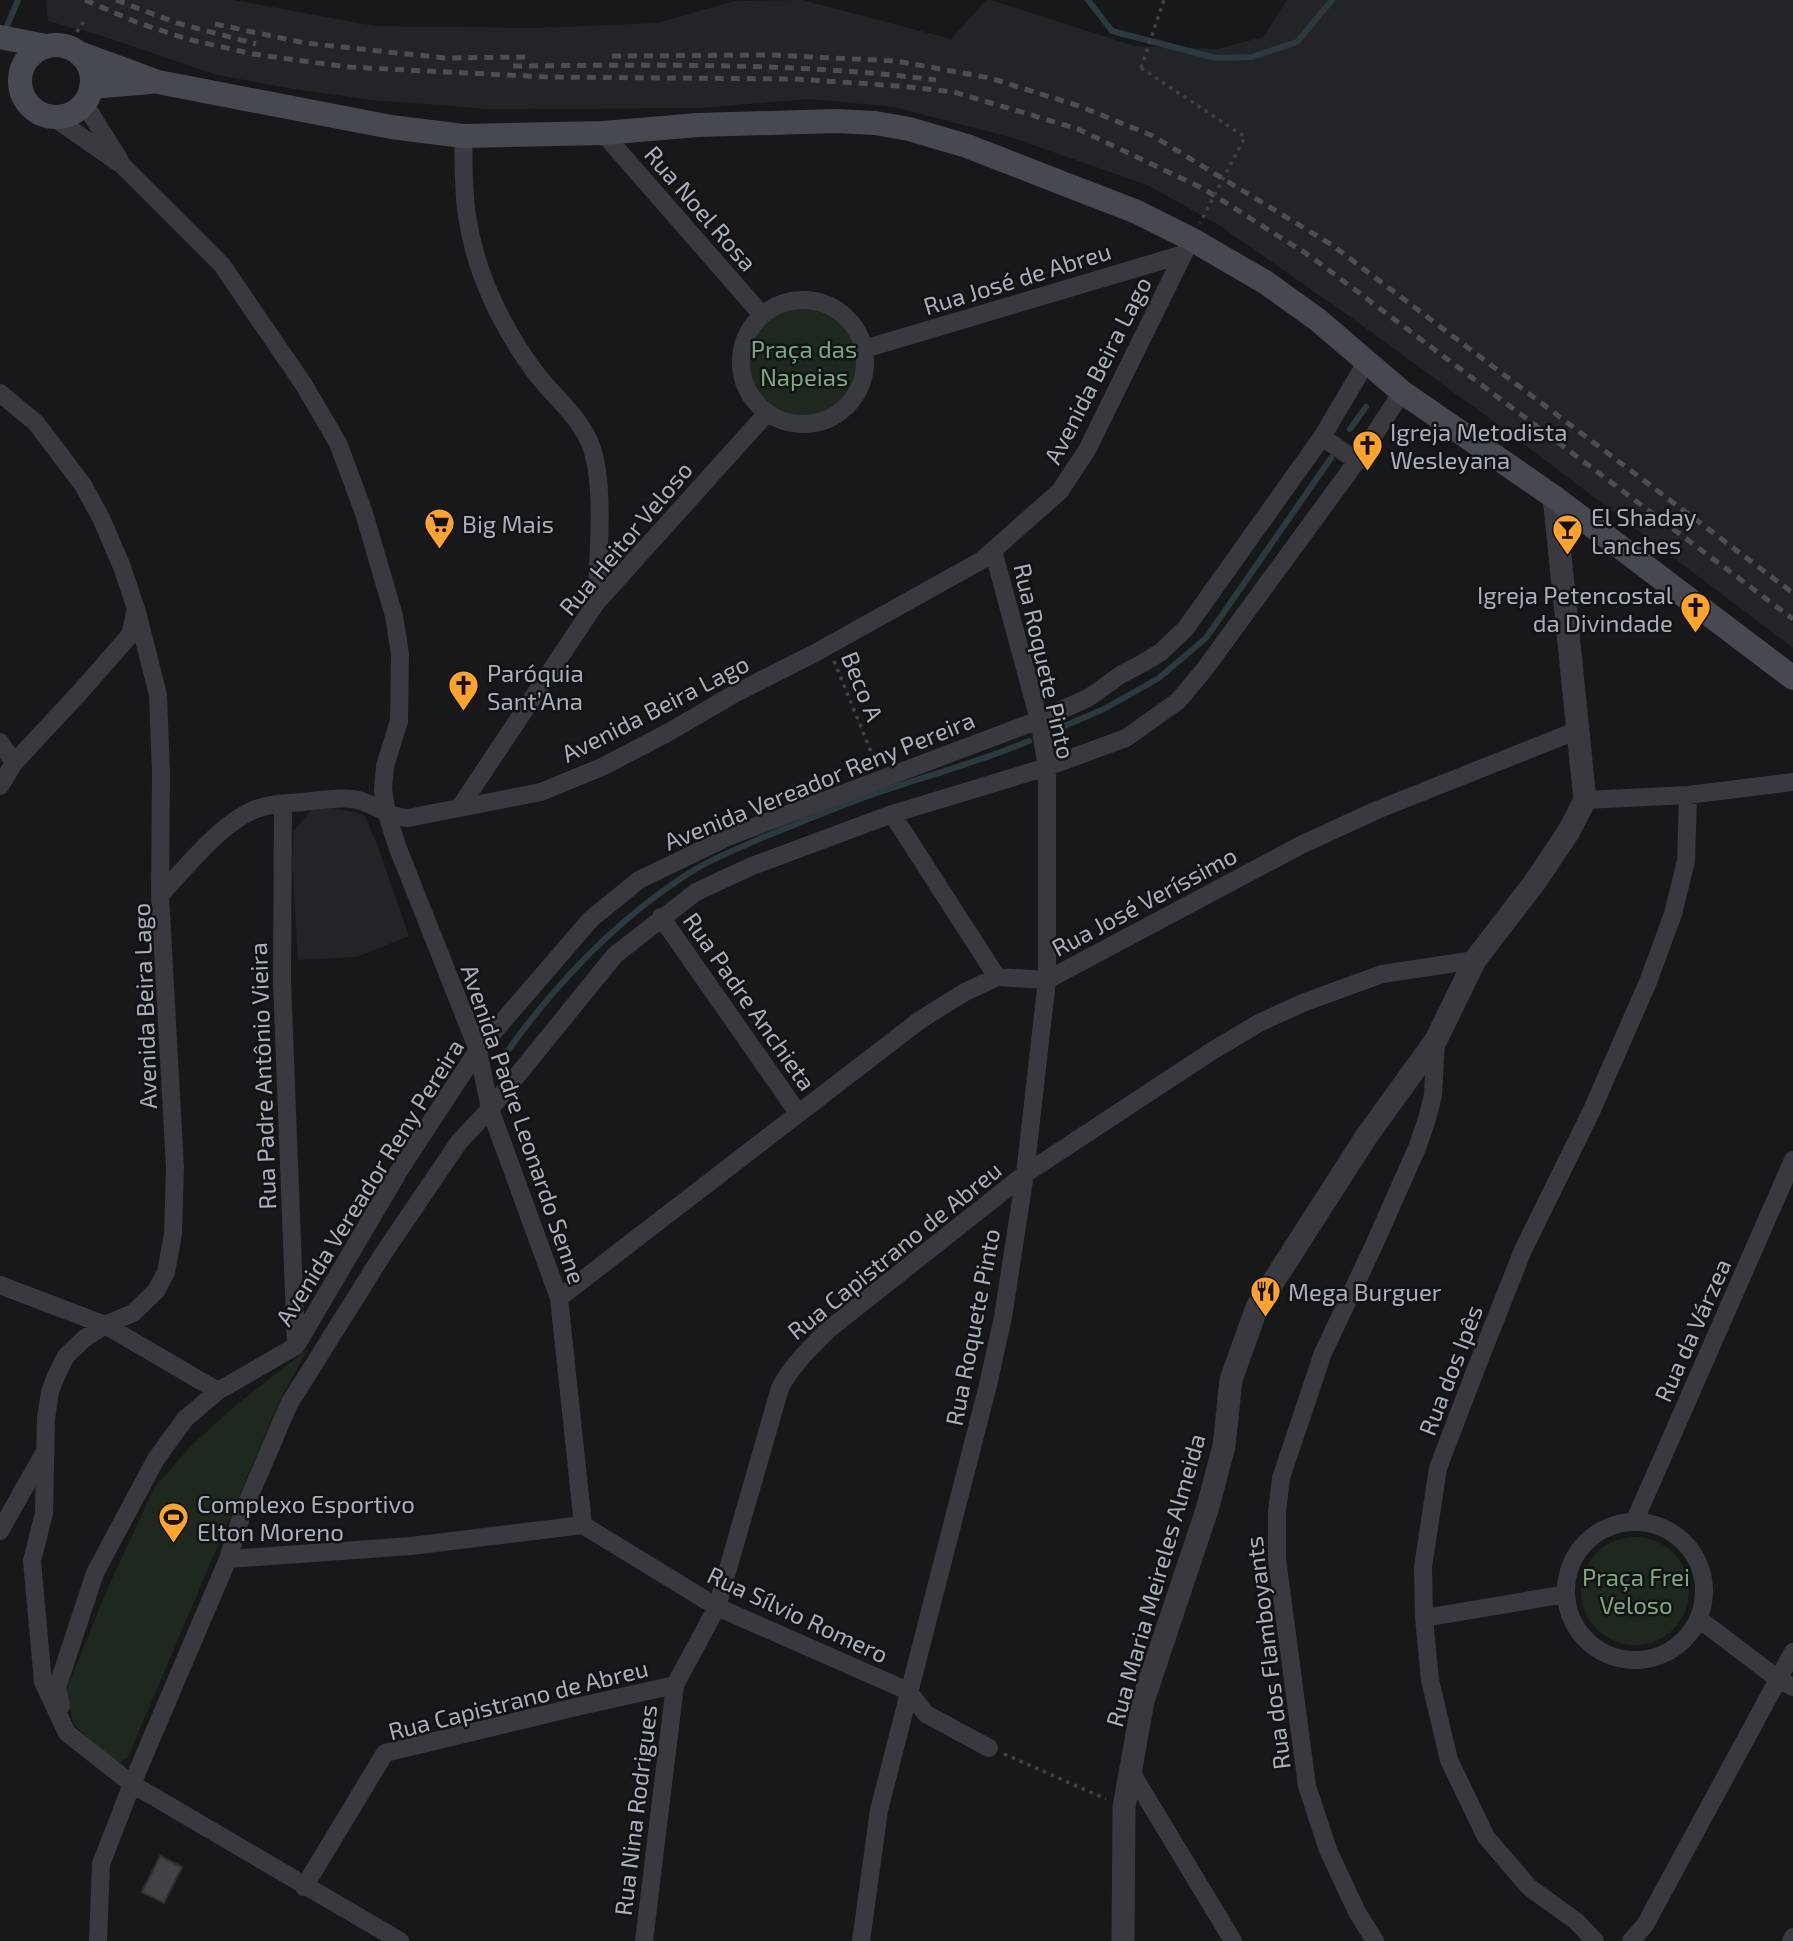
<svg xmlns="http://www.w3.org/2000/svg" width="1793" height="1941" viewBox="0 0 1793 1941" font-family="'Exo 2',sans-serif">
<rect width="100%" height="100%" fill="#17181a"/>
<!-- built -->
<path fill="#232427" d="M46 0H233L375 26 535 28 657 23 735 1 802 0 951 39 986 0H991L1134 46 1217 49 1263 37 1287 0H1793V648L1504 429 1356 321 1216 223 1147 185 1013 138 894 107 808 99 701 108 490 109 372 100 293 89 217 75 99 35 48 21Z
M332 808 364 814 378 847 409 936 357 957 298 960 292 860 294 831 311 810Z"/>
<!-- green -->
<path fill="#1f281f" d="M745 362a59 59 0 1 1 118 0a59 59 0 1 1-118 0Z
M308 1349 280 1400 128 1757 120 1762 100 1751 73 1723 66 1691 103 1599 154 1488 191 1446 236 1405Z
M1581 1591a54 54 0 1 1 108 0a54 54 0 1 1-108 0Z"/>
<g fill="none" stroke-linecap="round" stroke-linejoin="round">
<!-- stream -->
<path stroke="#2c393f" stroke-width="6" d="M1088 0 1112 31 1216 58 1252 57 1297 42 1332 0
M7 26 18 0
M1350 429 1366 407
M1062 727 1104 709 1159 678 1206 638 1331 458
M501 1060C551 989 610 925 683 877 708 860 737 849 764 837 799 823 833 809 868 796 922 777 977 763 1029 741"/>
</g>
<!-- building -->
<path fill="#414347" stroke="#313236" stroke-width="2" d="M160 1856 182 1867 164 1903 142 1892Z"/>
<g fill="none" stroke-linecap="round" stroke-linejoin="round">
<!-- path -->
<path stroke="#3e4146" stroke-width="3.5" stroke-dasharray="3.5 5" stroke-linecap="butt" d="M77 32 85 19
M1141 68 1164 0
M834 661 876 764
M1004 1754 1106 1799"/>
<!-- minor -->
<path stroke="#383a3f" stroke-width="18" d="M84 103 119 159
M53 117 122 165 222 265 304 385 338 443 364 513 394 616 400 654 399 721 385 766 383 790 387 814 397 846 478 1050 490 1109 559 1298 583 1525
M603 133 762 315
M463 136C464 162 463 190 467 216 475 270 500 323 532 368 550 394 582 417 592 449 605 487 598 561 596 603
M741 362a62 62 0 1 1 124 0a62 62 0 1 1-124 0Z
M864 349 1184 254
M0 393 36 423 83 485 101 518 122 567 136 609 130 635 81 691 14 763 0 786
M1322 437 1357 461
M137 612 158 695 161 773 160 895
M0 742 14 763
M1585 800 1688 795 1793 782
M283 804 282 981 296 1346
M460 807 596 603 767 413
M892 814 997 977
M661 917 798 1113
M0 1285 105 1325 218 1391
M559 1298 920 1020 965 992 997 977 1047 980 1301 845 1377 810 1578 730
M1635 1520 1793 1160
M1566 1591a69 69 0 1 1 138 0a69 69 0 1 1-138 0Z
M0 1531 43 1455
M228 1559 411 1546 583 1525 717 1607 908 1691 926 1714 989 1748
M1424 1618 1566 1594
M1699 1619 1778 1679 1793 1687
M61 1706 57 1688 95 1573 156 1459 185 1419 218 1391 296 1346 402 1166 478 1050 591 919 639 880 730 836 1039 720 1088 698 1122 674 1143 663 1161 652 1186 628 1322 437 1367 361
M1131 1772 1233 1941
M304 1887 385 1753 576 1707 675 1685
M98 1941 101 1864 132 1784 228 1559 242 1514 289 1404 383 1254 459 1142 490 1109 615 955 696 892 752 866 892 814 1047 767 1126 738 1178 701 1204 670 1357 461 1402 392
M400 1941 132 1784 67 1733 43 1682 32 1561 44 1513 46 1419 50 1392 56 1376 66 1356 85 1338 105 1325 133 1313 156 1291 166 1272 173 1234 175 1168 160 895C186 868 220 823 256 809 271 803 289 803 304 802 320 800 337 797 353 799 374 802 387 818 408 818L541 792 604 766 669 732 734 694 815 653 982 560 1060 491 1087 450 1191 239
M644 1941 675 1685 717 1607 780 1388C792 1365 810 1348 828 1330L1025 1174 1212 1051 1259 1023 1305 1002 1382 974 1475 960
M861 1941 879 1810 988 1385 1003 1317 1025 1174 1047 980V767L1039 720 993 550
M1375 1941 1357 1912 1328 1850 1307 1786 1277 1559V1511L1281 1478 1323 1353 1374 1245 1417 1148 1427 1119 1433 1095 1436 1040
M1595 1941 1577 1922 1529 1887 1486 1837 1449 1760 1430 1680 1424 1618 1423 1567 1438 1468 1477 1366 1523 1250 1591 1112 1648 982 1673 914 1686 861 1688 795
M1631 1941 1645 1925 1793 1652
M1791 1941 1793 1937"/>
<!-- tertiary -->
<path stroke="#383a3f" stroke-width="23" d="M1123 1941 1124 1807 1143 1701 1207 1510 1224 1446 1231 1380 1257 1307 1366 1137 1436 1040 1475 960 1535 882 1569 831 1585 800 1554 497"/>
<!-- secondary -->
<path stroke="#46494f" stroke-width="24" d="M0 37 46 46
M20 81a36 36 0 1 1 72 0a36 36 0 1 1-72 0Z
M79 53 158 82 391 127 463 136 603 133 698 125 836 121 875 123 909 129 967 146 1137 212 1191 239 1265 282 1318 320 1402 392 1554 497 1793 678
M91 87 150 82"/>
<!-- rail -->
<path stroke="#4b4e54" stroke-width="5" stroke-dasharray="9 7" stroke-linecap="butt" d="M85 0 136 22 187 39 253 54 347 67 547 77 794 79 900 86 954 92 1078 129 1204 189 1310 256 1793 619
M116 0 177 23 256 44
M215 24 305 43 445 58 528 57
M612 56 770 55 896 61 990 78 1079 106 1153 136 1332 245 1793 593
M513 66C654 65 796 62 936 80"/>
<!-- path-bridge -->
<path stroke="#3e4146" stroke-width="3.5" stroke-dasharray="3.5 5" stroke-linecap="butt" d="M1141 68 1245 137 1200 223"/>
</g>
<!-- icons -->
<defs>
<symbol id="church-pin" viewBox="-11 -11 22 30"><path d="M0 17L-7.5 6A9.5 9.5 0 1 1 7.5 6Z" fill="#ffa32a" stroke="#121315"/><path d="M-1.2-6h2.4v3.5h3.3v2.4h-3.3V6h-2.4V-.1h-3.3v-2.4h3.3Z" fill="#111"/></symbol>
<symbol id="supermarket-pin" viewBox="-11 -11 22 30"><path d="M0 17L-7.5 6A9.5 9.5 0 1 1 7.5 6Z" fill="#ffa32a" stroke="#121315"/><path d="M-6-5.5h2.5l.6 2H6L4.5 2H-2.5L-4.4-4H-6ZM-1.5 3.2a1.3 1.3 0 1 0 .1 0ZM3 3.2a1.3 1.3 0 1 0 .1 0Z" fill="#111"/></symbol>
<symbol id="bar-pin" viewBox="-11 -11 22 30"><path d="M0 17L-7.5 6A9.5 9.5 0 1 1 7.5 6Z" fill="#ffa32a" stroke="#121315"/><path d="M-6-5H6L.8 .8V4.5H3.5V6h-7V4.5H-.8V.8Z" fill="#111"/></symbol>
<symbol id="restaurant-pin" viewBox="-11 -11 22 30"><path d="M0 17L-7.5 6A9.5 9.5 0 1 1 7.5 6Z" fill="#ffa32a" stroke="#121315"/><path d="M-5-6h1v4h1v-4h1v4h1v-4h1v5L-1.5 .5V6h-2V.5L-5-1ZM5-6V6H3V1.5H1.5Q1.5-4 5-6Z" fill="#111"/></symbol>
<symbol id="stadium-pin" viewBox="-11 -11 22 30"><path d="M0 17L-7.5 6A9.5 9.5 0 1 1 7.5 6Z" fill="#ffa32a" stroke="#121315"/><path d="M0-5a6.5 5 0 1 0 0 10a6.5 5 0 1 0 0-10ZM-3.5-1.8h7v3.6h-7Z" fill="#111"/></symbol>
</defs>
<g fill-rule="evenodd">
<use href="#church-pin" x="1350" y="428" width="35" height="47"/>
<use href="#supermarket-pin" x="422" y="506" width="35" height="47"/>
<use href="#bar-pin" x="1550" y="512" width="35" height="47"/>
<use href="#church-pin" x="1678" y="590" width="35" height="47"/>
<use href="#church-pin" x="446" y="668" width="35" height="47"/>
<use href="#restaurant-pin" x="1248" y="1274" width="35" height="47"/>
<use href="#stadium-pin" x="156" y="1500" width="35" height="47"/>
</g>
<g text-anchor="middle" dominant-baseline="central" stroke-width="5" stroke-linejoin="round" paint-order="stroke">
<!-- street labels -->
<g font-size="24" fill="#a8b0bb" stroke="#121315">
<text transform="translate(701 208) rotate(49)">Rua Noel Rosa</text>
<text transform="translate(1017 278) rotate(-17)">Rua José de Abreu</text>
<text transform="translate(1097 370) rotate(-63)">Avenida Beira Lago</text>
<text transform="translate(625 538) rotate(-50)">Rua Heitor Veloso</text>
<text transform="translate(1045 661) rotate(77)">Rua Roquete Pinto</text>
<text transform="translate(863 686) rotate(68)">Beco A</text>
<text transform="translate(655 708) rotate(-27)">Avenida Beira Lago</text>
<text transform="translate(819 780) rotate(-22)">Avenida Vereador Reny Pereira</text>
<text transform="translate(1144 901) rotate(-28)">Rua José Veríssimo</text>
<text transform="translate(750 1001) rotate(55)">Rua Padre Anchieta</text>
<text transform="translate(144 1006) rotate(-92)">Avenida Beira Lago</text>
<text transform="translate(262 1076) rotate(-92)">Rua Padre Antônio Vieira</text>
<text transform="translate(524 1124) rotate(71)">Avenida Padre Leonardo Senne</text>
<text transform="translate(369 1182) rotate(-58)">Avenida Vereador Reny Pereira</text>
<text transform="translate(894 1250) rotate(-39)">Rua Capistrano de Abreu</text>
<text transform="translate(972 1327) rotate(-79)">Rua Roquete Pinto</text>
<text transform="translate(1692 1330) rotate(-66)">Rua da Várzea</text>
<text transform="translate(1450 1370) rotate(-69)">Rua dos Ipês</text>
<text transform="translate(1155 1580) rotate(-74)">Rua Maria Meireles Almeida</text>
<text transform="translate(798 1614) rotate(25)">Rua Sílvio Romero</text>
<text transform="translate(1267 1653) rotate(-97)">Rua dos Flamboyants</text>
<text transform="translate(518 1699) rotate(-14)">Rua Capistrano de Abreu</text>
<text transform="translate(635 1810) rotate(-83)">Rua Nina Rodrigues</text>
</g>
<!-- park labels -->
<g font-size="24" fill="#7fa77e" stroke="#121315">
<text x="804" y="348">Praça das<tspan x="804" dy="28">Napeias</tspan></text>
<text x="1636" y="1576">Praça Frei<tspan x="1636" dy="28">Veloso</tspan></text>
</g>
<!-- poi labels -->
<g font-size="24" fill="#a8b0bb" stroke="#121315" text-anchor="start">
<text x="1390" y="431">Igreja Metodista<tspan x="1390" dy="28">Wesleyana</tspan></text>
<text x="1591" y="516">El Shaday<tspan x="1591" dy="28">Lanches</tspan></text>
<text x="462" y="523">Big Mais</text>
<text x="1673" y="594" text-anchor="end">Igreja Petencostal<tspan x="1673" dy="28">da Divindade</tspan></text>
<text x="487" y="672">Paróquia<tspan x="487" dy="28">Sant’Ana</tspan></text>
<text x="1288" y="1291">Mega Burguer</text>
<text x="197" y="1503">Complexo Esportivo<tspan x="197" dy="28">Elton Moreno</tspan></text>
</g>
</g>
</svg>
